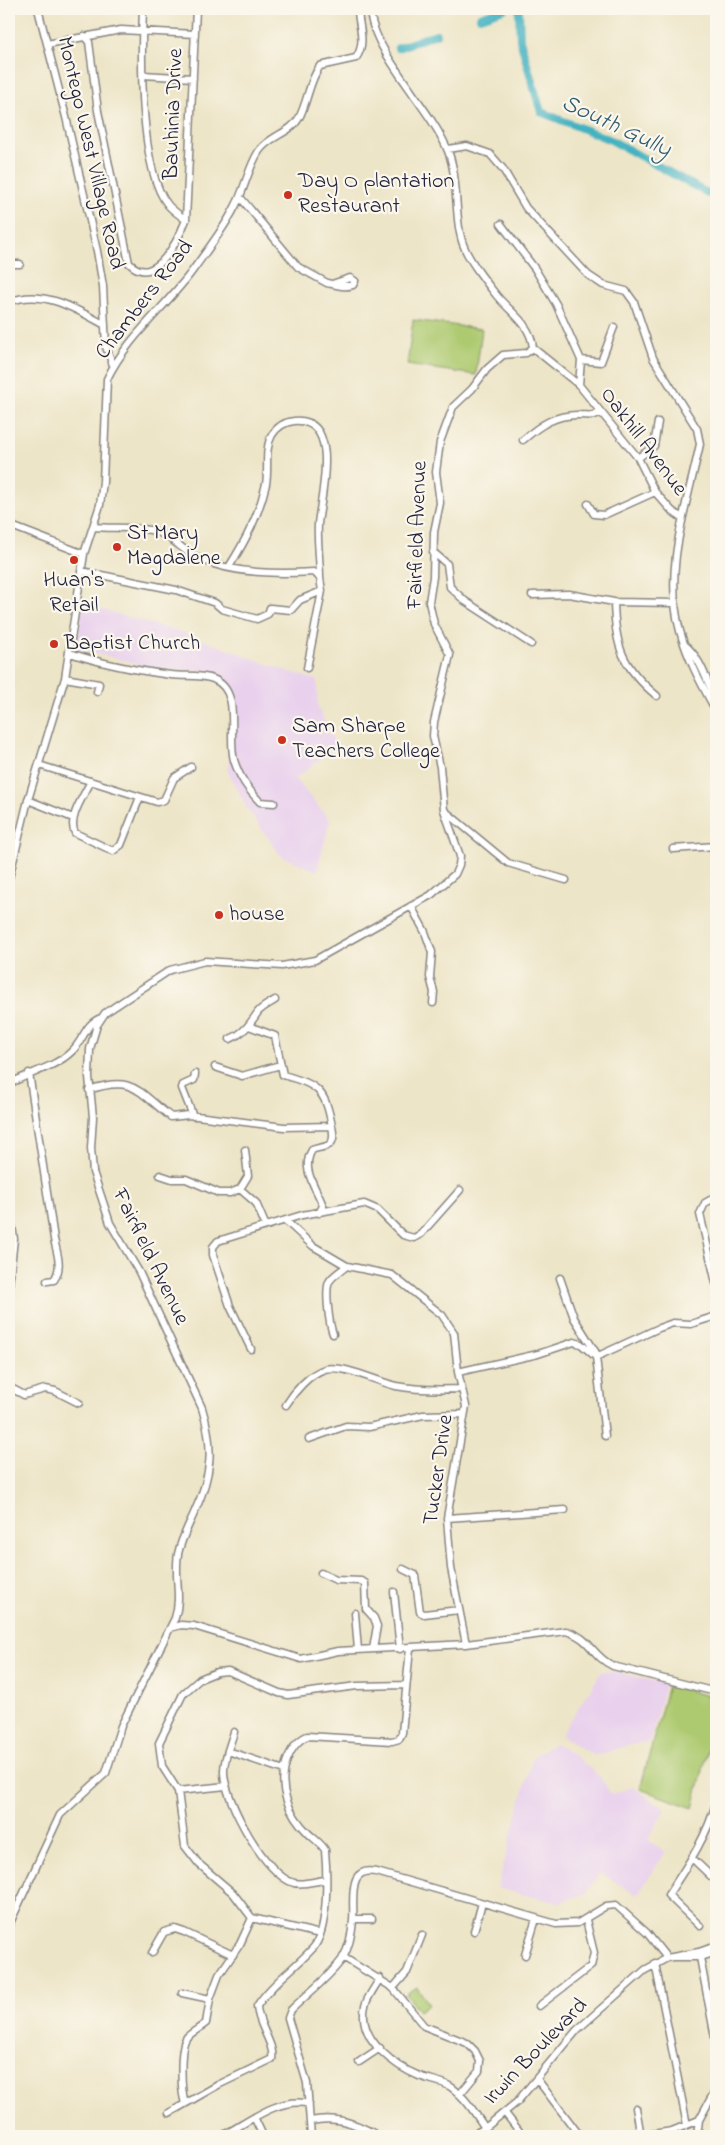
<svg xmlns="http://www.w3.org/2000/svg" width="725" height="2145" viewBox="0 0 725 2145" font-family="'Indie Flower',sans-serif">
<rect width="100%" height="100%" fill="#fbf7ec"/>
<filter id="ink" filterUnits="userSpaceOnUse"><feTurbulence type="fractalNoise" baseFrequency=".02" numOctaves="2"/><feDisplacementMap in="SourceGraphic" scale="10" xChannelSelector="R" yChannelSelector="G"/><feConvolveMatrix kernelMatrix="1 2 1 2 8 2 1 2 1" color-interpolation-filters="sRGB"/></filter>
<filter id="wash" filterUnits="userSpaceOnUse"><feTurbulence type="fractalNoise" baseFrequency=".0096" numOctaves="4" result="noise"/><feDisplacementMap in="SourceGraphic" scale="20" xChannelSelector="R" yChannelSelector="G"/><feGaussianBlur stdDeviation="1.12" result="paint"/><feColorMatrix in="noise" values="0 0 0 0 0 0 0 0 0 0 0 0 0 0 0 0 0 1.4 0 .05"/><feComposite in="paint" operator="in"/></filter>
<g filter="url(#wash)">
<rect width="100%" height="100%" fill="#ede5c7"/>
<!-- built -->
<path fill="#e9d1ed" d="M82 604 183 633 281 669 317 680 318 707 336 746 295 779 330 820 317 871 281 856 248 810 227 770 238 708 236 693 225 679 207 671 152 667 77 649Z
M602 1671 617 1672 665 1684 650 1741 626 1746 595 1756 563 1737 562 1733Z
M555 1743 578 1758 600 1777 611 1794 633 1787 665 1809 648 1840 666 1852 637 1895 600 1873 586 1893 558 1903 497 1888 533 1756Z"/>
<!-- green -->
<path fill="#aeca71" stroke="#687656" d="M413 320 482 329 476 375 407 365Z
M668 1685 716 1698V1718L693 1808 640 1789Z
M417 1987 429 2004 419 2011 406 1994Z"/>
<g fill="none" stroke-linecap="round" stroke-linejoin="round">
<!-- river -->
<path stroke="#45b2c1" stroke-width="8" d="M519 9 520 40 541 112 611 140 716 198
M480 17 504 9
M398 48 436 34"/>
</g>
</g>
<g filter="url(#ink)">
<g fill="none" stroke-linecap="round" stroke-linejoin="round">
<defs>
<path id="minor" d="M38 9 66 117 97 251 103 286 106 347 113 365
M143 9C141 54 139 170 168 205 173 211 180 215 186 220
M84 36 89 42 98 111 129 263C155 289 178 240 186 220L196 9
M47 44 121 30 195 34
M143 75 193 78
M448 149 467 146 490 154 503 169 526 208 588 275 603 285 626 291 634 302 653 358 697 429 700 444C687 506 663 568 680 631 688 660 702 685 716 711
M240 197 298 267 327 283C336 285 345 288 353 285L355 281 350 278 332 284
M501 224 535 269 556 304 581 360 579 385
M9 264H20
M9 302C43 288 76 309 105 325
M533 348 579 385 638 458 655 492 672 511 682 518
M581 360 601 362 614 327
M523 440C540 425 556 414 580 415 589 415 592 417 600 413
M638 458 654 446 658 422
M588 504 594 514 604 515 655 492
M9 525 84 554
M93 527C112 529 135 526 154 531 173 536 183 552 200 559 235 574 277 574 314 572L320 578 322 591 307 668
M433 552 447 564 450 587 465 601 531 644
M229 567C246 540 259 515 266 484 269 468 264 449 272 435 277 427 285 422 294 421 343 417 320 500 318 524 317 542 320 560 320 578
M81 571 176 590 215 603 222 609 257 619 268 614 270 608 291 610 300 600 322 591
M532 595 569 594 614 602 674 603
M614 602C615 646 622 667 657 696
M686 646C701 659 707 682 716 700
M70 653C100 663 140 671 171 675 185 677 199 674 213 679 243 691 227 735 234 760 239 777 248 789 260 802L274 803
M65 678 99 684 97 692
M39 765 157 802 164 800 174 778 191 767
M91 781C85 794 67 818 75 833L113 851 121 845 140 797
M28 800 73 818
M445 811 508 863 566 880
M673 849 716 846
M9 878 28 800 65 678 84 554 100 505 103 482 107 379C127 337 166 307 193 270 207 250 224 229 235 207 245 189 248 168 259 151 269 136 291 133 299 118 308 101 309 81 320 66L356 58C367 42 358 26 358 9
M411 906 425 932 432 952 430 977 434 992 433 1003
M249 1026 275 1036 283 1075C319 1085 325 1090 332 1126 333 1132 335 1140 330 1144 326 1148 318 1147 312 1150 300 1170 317 1188 323 1206L319 1213
M230 1039C244 1033 250 1024 258 1012 262 1007 269 1004 275 1000
M215 1067 242 1076 280 1065
M29 1073 54 1239C57 1254 63 1267 54 1280L47 1281
M9 1084C27 1074 57 1066 71 1052 84 1041 84 1024 101 1018
M89 1090C134 1075 137 1091 171 1117L189 1115 284 1127 332 1126
M193 1116 182 1088 183 1085 194 1080 195 1074
M160 1175 172 1179H186L219 1193H230L240 1189 248 1176 245 1150
M240 1189 256 1203 265 1224
M716 1197 705 1203 700 1214 716 1283
M9 1208 14 1239 9 1285
M286 1221 313 1246 347 1266 392 1275 442 1315 454 1333 458 1372 466 1406 447 1518 451 1568 466 1644
M560 1278 574 1318 598 1356
M333 1334C329 1324 325 1291 329 1282 332 1276 342 1270 347 1266
M251 1349 230 1306 213 1255V1247L218 1241 302 1215 364 1204 378 1210 403 1235 414 1238 421 1234 460 1190
M596 1357 605 1436
M458 1372 538 1354 574 1342 581 1344 596 1357 659 1328 673 1323 691 1324 716 1316
M9 1387 24 1395 45 1389 55 1391 79 1403
M286 1405C294 1392 309 1374 325 1369 342 1364 378 1382 396 1386 417 1390 439 1390 461 1389
M309 1439 346 1426 369 1427 423 1415 464 1414
M447 1518 565 1510
M403 1569 415 1575 420 1612 424 1614 459 1610
M321 1573 336 1580 361 1581 365 1583 366 1609 374 1618 377 1626 373 1649
M394 1592 400 1649
M355 1613 358 1650
M170 1628 181 1625 194 1626 301 1659 338 1651 466 1644 566 1631C593 1639 590 1655 613 1666L716 1692
M234 1732C230 1745 223 1761 224 1773 225 1801 266 1876 294 1883 304 1885 315 1881 325 1880
M228 1751 284 1770
M178 1791 226 1786
M692 1858 716 1881
M252 1918 233 1893 199 1864 185 1846 178 1791 162 1766 159 1743 183 1694 200 1679 217 1672 228 1671 279 1693 288 1695 357 1686 406 1685
M252 1918 320 1934
M353 1919H372
M9 1925 60 1815 106 1773 121 1726 175 1618C182 1596 174 1576 178 1554 181 1539 189 1525 195 1511 212 1474 214 1447 202 1408L139 1272 110 1223 93 1172 91 1148 93 1117 89 1077 90 1049 97 1025 105 1013 170 970 205 961 282 966 315 960 431 895 455 874 459 865 460 856 444 810 440 767 433 736 434 722 450 655 434 624 429 602 433 577 434 532 440 503 436 472 440 442 453 407 472 389 487 369 503 355 526 353 533 348C531 324 511 313 497 296 488 285 470 261 465 249 453 224 460 181 448 151 432 109 372 53 370 9
M700 1926 668 1895C687 1866 707 1837 716 1803
M474 1931 482 1903
M699 1952 716 2043
M152 1953 164 1932 175 1929 184 1932 233 1955
M525 1955 536 1919
M343 1957 393 1988 424 2026 467 2043 475 2051 480 2061 479 2071 460 2094
M674 1957H700L716 1952
M655 1963 687 2125
M380 1978C374 1989 364 2001 364 2013 362 2042 395 2066 419 2076 429 2080 442 2081 451 2087 466 2098 475 2113 485 2128
M393 1988 407 1972 422 1935
M182 1993 210 1999
M539 2006 591 1966 594 1953 586 1920
M359 2062 380 2048
M537 2079 580 2136
M185 2103C181 2092 179 2047 187 2037 192 2032 200 2028 206 2023L210 1999 219 1975 240 1944 252 1918
M636 2108 641 2136
M169 2113 218 2085 272 2059C275 2044 257 2024 257 2006 271 1984 296 1967 313 1948 329 1930 327 1873 325 1850 321 1843 314 1839 308 1833 289 1814 278 1789 286 1763 290 1751 296 1741 307 1736L392 1741 399 1739 402 1733 410 1648
M505 2113 523 2136
M255 2119 263 2136
M311 2121C334 2116 352 2122 373 2133
M222 2136C247 2123 279 2096 309 2104
M311 2136 307 2083 288 2018 291 2010C308 1993 329 1978 343 1958 349 1947 352 1933 353 1921 355 1900 345 1863 380 1873L556 1924 578 1923 606 1906 616 1905 647 1933 667 1958
M471 2136 485 2128 517 2102 577 2030 645 1970 667 1958 699 1952 716 1946
M641 2136 672 2131 699 2120 716 2089
M697 2136 699 2120"/>
</defs>
<!-- minor casing -->
<use href="#minor" stroke="#888481" stroke-width="9"/>
<!-- minor -->
<use href="#minor" stroke="#fff" stroke-width="6"/>
</g>
</g>
<!-- markers -->
<g fill="#c8321e" stroke="#fbf7ec" stroke-width="2">
<circle cx="288" cy="195" r="5"/>
<circle cx="117" cy="547" r="5"/>
<circle cx="74" cy="560" r="5"/>
<circle cx="54" cy="644" r="5"/>
<circle cx="282" cy="740" r="5"/>
<circle cx="219" cy="915" r="5"/>
</g>
<g text-anchor="middle" dominant-baseline="central" stroke-width="4.5" stroke-linejoin="round" paint-order="stroke">
<!-- street labels -->
<g font-size="22" fill="#22223b" stroke="#fbf7ec">
<text transform="translate(174 114) rotate(-88)">Bauhinia Drive</text>
<text transform="translate(90 153) rotate(77)">Montego West Village Road</text>
<text transform="translate(145 300) rotate(-52)">Chambers Road</text>
<text transform="translate(643 442) rotate(53)">Oakhill Avenue</text>
<text transform="translate(418 535) rotate(-88)">Fairfield Avenue</text>
<text transform="translate(150 1257) rotate(64)">Fairfield Avenue</text>
<text transform="translate(439 1470) rotate(-82)">Tucker Drive</text>
<text transform="translate(536 2052) rotate(-46)">Irwin Boulevard</text>
</g>
<!-- poi labels -->
<g font-size="22" fill="#22223b" stroke="#fbf7ec" text-anchor="start">
<text x="298" y="182">Day O plantation<tspan x="298" dy="25">Restaurant</tspan></text>
<text x="127" y="534">St Mary<tspan x="127" dy="25">Magdalene</tspan></text>
<text x="74" y="581" text-anchor="middle">Huan's<tspan x="74" dy="25">Retail</tspan></text>
<text x="64" y="644">Baptist Church</text>
<text x="292" y="727">Sam Sharpe<tspan x="292" dy="25">Teachers College</tspan></text>
<text x="229" y="915">house</text>
</g>
<!-- water labels -->
<g font-size="24" font-style="italic" fill="#305c71" stroke="#fbf7ec">
<text transform="translate(616 127) rotate(25)">South Gully</text>
</g>
</g>
<!-- margin -->
<rect width="725" height="2145" fill="none" stroke="#fbf7ec" stroke-width="30"/>
</svg>
